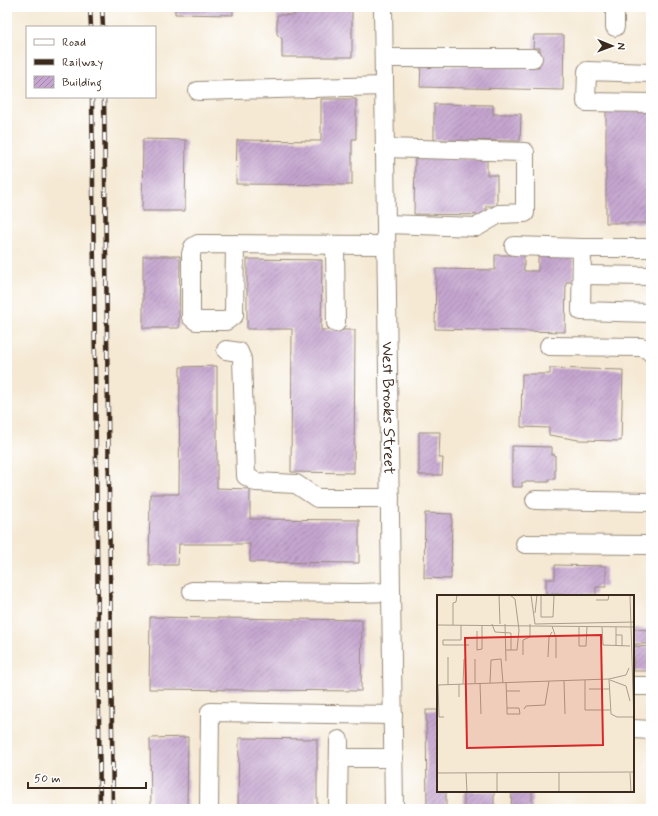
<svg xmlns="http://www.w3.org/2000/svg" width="658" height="816" viewBox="0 0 658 816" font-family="Mynerve,sans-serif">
<defs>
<pattern id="building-hatch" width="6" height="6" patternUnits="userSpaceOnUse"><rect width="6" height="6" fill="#c5a5cf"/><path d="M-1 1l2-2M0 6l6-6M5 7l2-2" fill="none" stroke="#a187a7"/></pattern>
</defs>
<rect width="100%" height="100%" fill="#fff"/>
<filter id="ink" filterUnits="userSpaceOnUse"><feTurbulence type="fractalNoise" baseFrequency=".025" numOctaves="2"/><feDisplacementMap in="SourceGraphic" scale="8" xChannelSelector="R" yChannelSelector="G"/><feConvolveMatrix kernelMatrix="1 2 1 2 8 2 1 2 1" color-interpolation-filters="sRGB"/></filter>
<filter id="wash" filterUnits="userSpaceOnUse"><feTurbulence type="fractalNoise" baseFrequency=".012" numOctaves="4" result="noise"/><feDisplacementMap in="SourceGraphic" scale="16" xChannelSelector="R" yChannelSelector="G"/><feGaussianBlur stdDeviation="0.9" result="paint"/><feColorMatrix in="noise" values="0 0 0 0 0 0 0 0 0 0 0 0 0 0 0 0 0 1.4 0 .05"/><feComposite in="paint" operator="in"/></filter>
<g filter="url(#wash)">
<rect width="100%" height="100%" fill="#f5e9d4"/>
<g id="blocks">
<!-- building -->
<path fill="url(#building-hatch)" d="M175 7H233V15L175 14Z
M295 7H352V57H282V39L277 34V15H294Z
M534 35H564L563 90 420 87 421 65 539 67 540 48H533Z
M321 99H356V139H352V185L236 184 237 140 321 141Z
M434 104 493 105V114H521L520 141 434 140Z
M606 111H651V223H606Z
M143 139 186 140 185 211H142Z
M415 158 487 159V175H497V206H486V215L414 214Z
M495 255H524V271H538V255L573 256V282H566L565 332 435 329 436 269 495 270Z
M143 256H180L179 328H143Z
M247 259 322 260 321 330H355L354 473 291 472 292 329H247Z
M217 366V488L250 489V519L359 520V563L250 562V544H179L178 565H149L150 494H179L180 367Z
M550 368 623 370 621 441 579 440 549 435V428L521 427 522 374H550Z
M419 432H440L439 458H443L442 475H419Z
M512 446 552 447V455H555V479H549V482H522V487H512Z
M425 513 452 514 451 579 424 578Z
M555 565 606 566V587H596V595L546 594V579H555Z
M150 617 362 620 361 691 149 689Z
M633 629 651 630V644H633Z
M633 646 651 647V671H633Z
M426 710H438V791H446V809H427Z
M188 737 187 809H151L150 738Z
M239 738 317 739V809H238Z
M464 791H494V809H464Z
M512 791H532V809H511Z"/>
</g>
</g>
<g filter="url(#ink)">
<use href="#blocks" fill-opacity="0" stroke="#988a79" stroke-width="1"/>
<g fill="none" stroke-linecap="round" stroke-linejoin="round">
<defs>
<g id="minor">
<path id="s1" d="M383 7 394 809"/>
<path d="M615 27V7"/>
<path d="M384 58H533"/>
<path d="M651 73 587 71 586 102 651 103"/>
<path d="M198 91 384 86"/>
<path d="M385 148 525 152V213L499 214 477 227 386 224"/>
<path d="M235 244 234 315 226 321H196L191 317V254L193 247 198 244 386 245"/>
<path d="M335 245 336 323"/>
<path d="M514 246 582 248H651"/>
<path d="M582 248 581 311 651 313"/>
<path d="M582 275 651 276"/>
<path d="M549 346 641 347 649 350 651 353"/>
<path d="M226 350 239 352 242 359 246 476 256 482 296 484 317 498H390"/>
<path d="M535 500 651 502"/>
<path d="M525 544 648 545 651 543"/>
<path d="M192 591 358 593 391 592"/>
<path d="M633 686H651"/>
<path d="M633 729 651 730"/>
<path d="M339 758H394"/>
<path d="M209 809 210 712 393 715"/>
<path d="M338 809 339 740"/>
</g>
</defs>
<!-- minor casing -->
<use href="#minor" stroke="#988a79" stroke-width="20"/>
<!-- minor -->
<use href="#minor" stroke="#fff" stroke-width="18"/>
<defs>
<path id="rail" d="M90 7 91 27
M102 7 103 27
M92 97 100 809
M104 97 113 809"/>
</defs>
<!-- rail casing -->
<use href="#rail" stroke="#3b2a1e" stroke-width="4.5"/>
<!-- rail -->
<use href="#rail" stroke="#fff" stroke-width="3" stroke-dasharray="9" stroke-linecap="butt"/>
</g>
</g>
<g text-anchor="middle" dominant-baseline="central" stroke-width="3" stroke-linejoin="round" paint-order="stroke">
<!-- street labels -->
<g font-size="16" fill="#3b2a1e" stroke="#fff">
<text stroke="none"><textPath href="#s1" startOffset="401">West Brooks Street</textPath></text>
</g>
</g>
<!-- overview -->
<g transform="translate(437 595)">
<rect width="197" height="197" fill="#f5e9d4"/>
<path fill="none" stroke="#ab9d8b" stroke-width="1" d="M62 0 63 29M94 0 98 29M104 0V22H116L117 1M193 0 197 129M159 5H171L172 0M98 18 100 0M55 29 58 37 74 38V55M68 29 69 66M98 29 197 27M0 30 197 32M16 30V8L19 7 20 0M24 30V45H6V50H32M115 31 119 43V63M142 32V51H149L150 32M165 32 166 50 193 51M179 32V51M40 36V55L45 54V30M179 40H185V51M69 55H80L82 35 78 4 73 0M86 60V45L93 42V29M111 62 112 42 115 37M38 64V88M172 84 189 80 192 73M148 85V115H173M173 85 189 91 193 106M127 86 128 119M69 87 70 113V119H83L82 113H70M43 88 44 119M53 88 54 65 64 64 66 88M11 89V62M22 89V102M26 89 27 64M0 90 172 84 174 119 180 122H197M1 90 2 122H7M152 94H172M70 96H83M87 114 89 111 108 110 112 86M122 177V197M0 178 197 177M29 178 30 197M60 178V197M193 178 194 197"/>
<path fill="#d62828" fill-opacity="0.15" stroke="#d62828" stroke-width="2" d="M164 40 166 150 30 153 28 43Z"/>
<rect width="197" height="197" fill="none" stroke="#3b2a1e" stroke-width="2"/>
</g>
<!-- margin -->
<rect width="658" height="816" fill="none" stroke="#fff" stroke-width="24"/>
<!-- legend -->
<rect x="26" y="26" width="130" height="72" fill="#ffffff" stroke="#b1aaa5"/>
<rect x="34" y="39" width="20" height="6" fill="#ffffff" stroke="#b1aaa5"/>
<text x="62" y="46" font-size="12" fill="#3b2a1e">Road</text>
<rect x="34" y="59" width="20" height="6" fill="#3b2a1e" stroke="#b1aaa5"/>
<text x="62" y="66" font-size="12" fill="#3b2a1e">Railway</text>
<rect x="34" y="76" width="20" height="12" fill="url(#building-hatch)" stroke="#b1aaa5"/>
<text x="62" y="86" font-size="12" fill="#3b2a1e">Building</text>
<!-- north arrow -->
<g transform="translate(612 46) rotate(91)" stroke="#ffffff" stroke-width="3" paint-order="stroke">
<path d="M0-3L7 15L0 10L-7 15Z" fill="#3b2a1e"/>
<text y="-6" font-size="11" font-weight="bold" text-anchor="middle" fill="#3b2a1e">N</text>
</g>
<!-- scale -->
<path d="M28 782v6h118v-6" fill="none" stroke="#3b2a1e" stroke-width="2"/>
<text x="34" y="782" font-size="12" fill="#3b2a1e" stroke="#ffffff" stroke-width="3" paint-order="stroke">50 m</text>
</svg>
